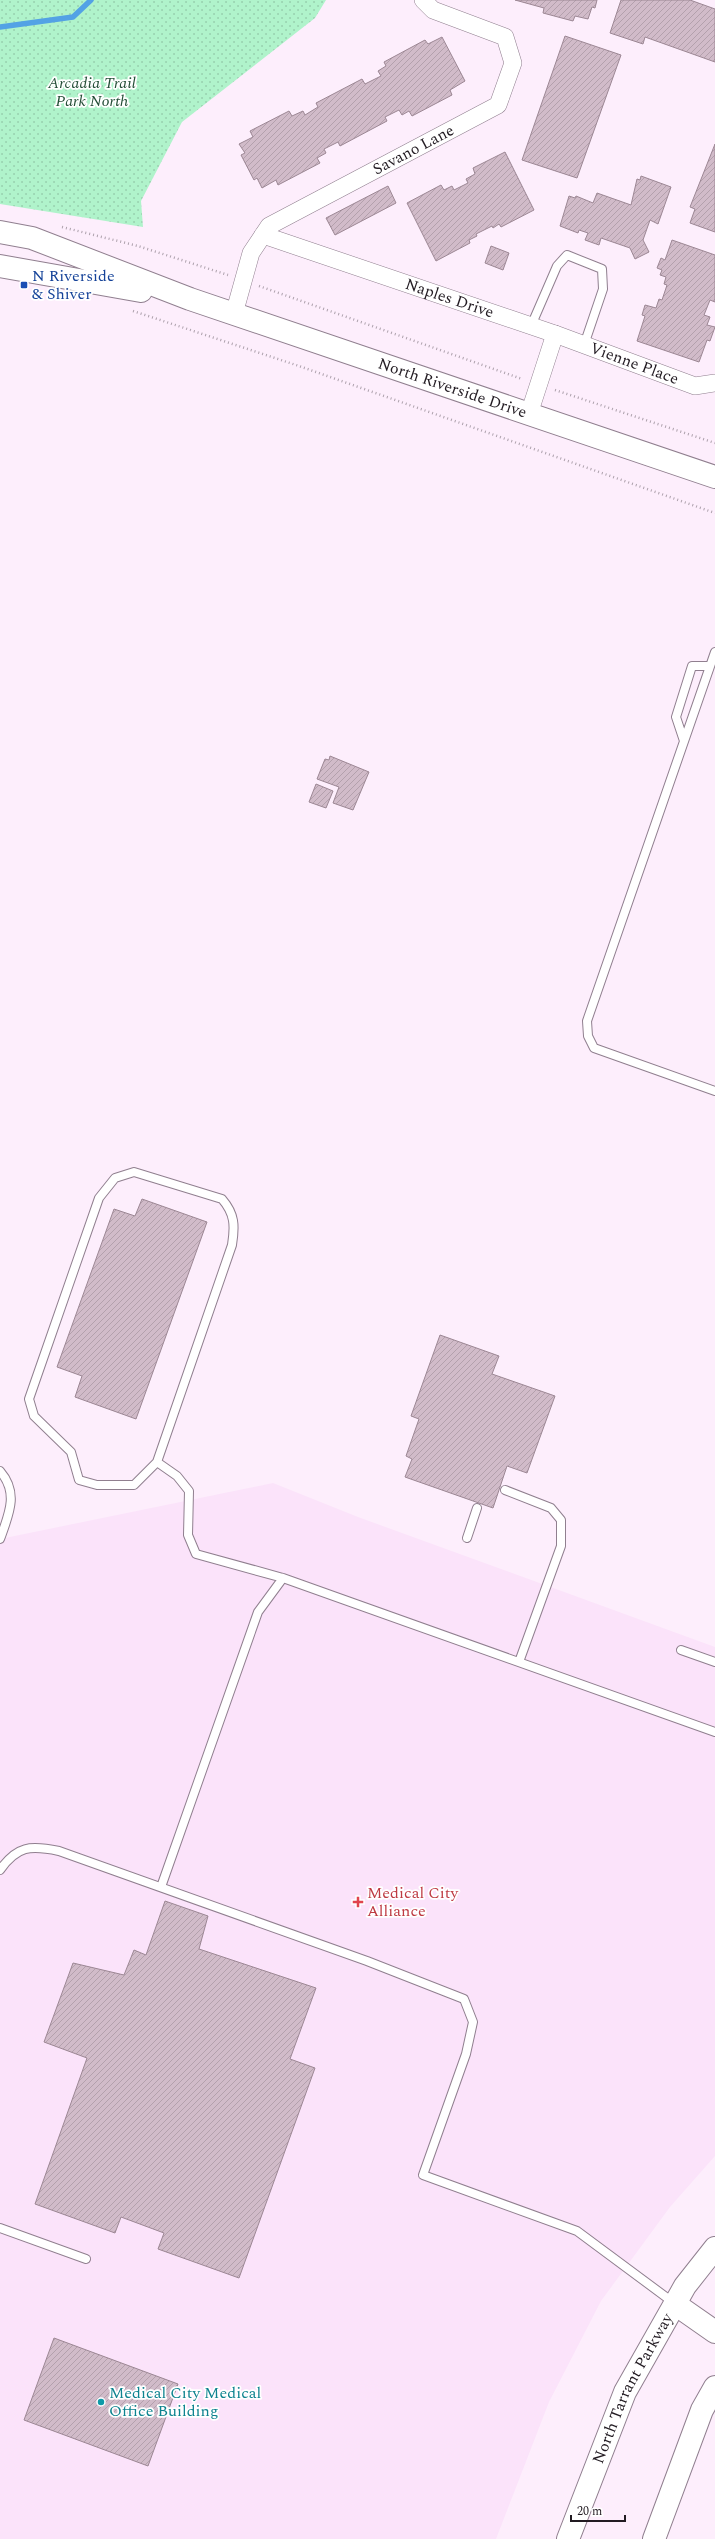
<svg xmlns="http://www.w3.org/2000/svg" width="715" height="2539" viewBox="0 0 715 2539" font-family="Spectral,serif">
<defs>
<pattern id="park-dots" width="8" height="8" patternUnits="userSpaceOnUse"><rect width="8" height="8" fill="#b0f3cb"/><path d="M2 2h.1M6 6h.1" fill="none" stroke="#97d0ae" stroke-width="1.8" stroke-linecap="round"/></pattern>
<pattern id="building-hatch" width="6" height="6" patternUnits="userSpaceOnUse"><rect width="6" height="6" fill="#d1bbc9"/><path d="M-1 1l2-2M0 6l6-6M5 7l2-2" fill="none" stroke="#b3a0ac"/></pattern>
</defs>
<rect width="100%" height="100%" fill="#fdeefc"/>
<!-- built -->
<path fill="#fbe3fa" d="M273 1483 358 1517 715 1647V2156L670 2207 601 2301 549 2402 496 2539H0V1539Z"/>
<!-- park -->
<path fill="url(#park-dots)" d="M0 0H326L315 18 182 122 141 201 143 227 0 204Z"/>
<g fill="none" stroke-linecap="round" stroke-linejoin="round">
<!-- stream -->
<path stroke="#53a2e5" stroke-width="5.5" d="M0 27 73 17 91 0"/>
</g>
<!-- building -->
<path fill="url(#building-hatch)" stroke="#9c8794" d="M515 0H597L595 8 592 7 588 19 575 16 573 21 543 13 544 8Z
M621 0H690L715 9V62L645 37 643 44 610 33Z
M565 36 621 55 577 178 522 160Z
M442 37 465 81 450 90 452 95 412 116 409 111 402 115 399 110 385 117 387 121 340 146 338 142 324 149 326 153 317 158 320 163 278 185 276 180 262 188 257 178 254 180 241 155 245 153 239 144 253 137 250 131 289 111 292 116 303 111 305 115 318 107 316 103 362 79 365 84 381 76 378 71 386 66 384 62 425 40 428 44Z
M715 144V232L690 223 695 209 690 207Z
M505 152 534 210 501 227 499 224 493 228 492 226 476 234 477 236 469 240 470 243 436 261 407 203 441 185 444 190 452 186 454 190 468 183 466 179 475 174 473 168Z
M641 176 671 187 658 224 650 220 643 240 649 252 635 259 630 248 601 238 599 245 585 240 588 233 579 230 578 233 560 226 569 196 575 198 576 196 593 203 597 193 631 205 637 179 640 180Z
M388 186 396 203 335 235 326 218Z
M672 240 715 255V302L710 300 704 315 710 317 707 325 715 327 710 341 707 340 699 362 637 341 645 316 642 315 645 305 656 308 659 299 662 300 667 285 664 284 666 277 660 275 662 270 657 268 661 258 665 260Z
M491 246 509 253 503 270 485 263Z
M330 756 369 772 353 810 333 803 339 787 317 779 325 759 329 760Z
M316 784 333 791 326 808 309 802Z
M142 1199 207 1222 136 1419 75 1397 82 1376 57 1367 114 1209 135 1216Z
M440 1335 499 1356 492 1374 555 1396 527 1473 507 1466 493 1508 405 1477 412 1459 406 1456 419 1419 411 1416Z
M165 1901 208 1916 199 1949 316 1988 290 2059 315 2068 239 2278 158 2249 164 2233 121 2217 115 2233 35 2204 87 2058 44 2042 73 1963 124 1975 134 1950 146 1955Z
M54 2338 178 2384 148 2466 24 2420Z"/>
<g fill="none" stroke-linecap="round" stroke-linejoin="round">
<defs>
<path id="service" d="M531 326 557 266 567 255 602 269 603 289 584 345
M715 652 587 1021 588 1036 594 1048 715 1091
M684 741 676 717 692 666H710
M134 1172 222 1199C235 1214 235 1226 232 1245L157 1462 134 1485H97L79 1480 71 1452 34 1416 29 1399 99 1198 115 1178Z
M157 1462 177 1476 189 1491 188 1535 196 1554 283 1578 715 1732
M0 1471C19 1493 9 1514 0 1539
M505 1490 551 1508 561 1520V1546L519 1662
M467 1538 477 1508
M681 1650 715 1662
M0 1870C17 1846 30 1845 59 1851L367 1961 464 1999 473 2022 466 2054 423 2175 577 2231 674 2303
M161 1887 258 1612 283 1578
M0 2228 86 2259"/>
<g id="minor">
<path id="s1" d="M263 235 555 334 695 386 715 383"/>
<path id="s2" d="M234 314 251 253 269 226 498 105 513 63 505 37 433 10 423 0"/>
<path d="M529 414 555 334"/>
</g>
<g id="secondary">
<path id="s3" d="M0 232 32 238 190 299 715 477"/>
<path d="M0 266 141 291"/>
</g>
<g id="primary">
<path d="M675 2304 715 2332"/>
<path id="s4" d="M568 2539 625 2392 685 2286 715 2248"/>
<path d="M654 2539 702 2410 715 2387"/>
</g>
</defs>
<!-- service casing -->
<use href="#service" stroke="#907f8f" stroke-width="10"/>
<!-- minor casing -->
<use href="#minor" stroke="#907f8f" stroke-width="18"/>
<!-- secondary casing -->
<use href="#secondary" stroke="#907f8f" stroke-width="24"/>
<!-- primary casing -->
<use href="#primary" stroke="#907f8f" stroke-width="24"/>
<!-- path -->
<path stroke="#ada1ac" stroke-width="2.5" stroke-dasharray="1 3" stroke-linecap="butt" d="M62 227 138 246 228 275
M259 286 522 379
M133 311 299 366 715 513
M555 390 715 443"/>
<!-- service -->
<use href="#service" stroke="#fff" stroke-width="8"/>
<!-- minor -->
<use href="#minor" stroke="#fff" stroke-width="17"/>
<!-- secondary -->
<use href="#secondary" stroke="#fff" stroke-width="22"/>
<!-- primary -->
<use href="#primary" stroke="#fff" stroke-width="22"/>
</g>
<!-- markers -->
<rect fill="#1a4fb4" stroke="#fff" stroke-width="1.5" x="20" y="281" width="8" height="8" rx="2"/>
<path fill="#e0444e" stroke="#fff" stroke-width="1.5" d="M356 1896h4v4h4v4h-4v4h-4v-4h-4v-4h4z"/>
<circle fill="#0f9aa8" stroke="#fff" stroke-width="1.5" cx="101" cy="2402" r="4"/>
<g text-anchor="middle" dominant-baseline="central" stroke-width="3.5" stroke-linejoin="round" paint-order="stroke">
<!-- park labels -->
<g font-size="16" font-style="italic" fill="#244e37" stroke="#fff">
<text x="92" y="83">Arcadia Trail<tspan x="92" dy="18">Park North</tspan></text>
</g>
<!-- street labels -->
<g font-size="16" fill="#221b22" stroke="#fff">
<text stroke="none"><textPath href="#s2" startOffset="259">Savano Lane</textPath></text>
<text stroke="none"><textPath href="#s1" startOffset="197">Naples Drive</textPath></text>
<text stroke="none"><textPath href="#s1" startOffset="393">Vienne Place</textPath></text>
<text stroke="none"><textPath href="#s3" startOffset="479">North Riverside Drive</textPath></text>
<text stroke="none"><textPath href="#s4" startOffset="164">North Tarrant Parkway</textPath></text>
</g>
<!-- transit labels -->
<g font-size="16" fill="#164399" stroke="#fff" text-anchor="start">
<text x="32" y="276">N Riverside<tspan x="32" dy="18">&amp; Shiver</tspan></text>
</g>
<!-- health labels -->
<g font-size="16" fill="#be3a42" stroke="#fff" text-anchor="start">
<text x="367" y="1893">Medical City<tspan x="367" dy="18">Alliance</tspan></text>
</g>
<!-- culture labels -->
<g font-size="16" fill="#0d838f" stroke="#fff" text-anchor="start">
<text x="109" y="2393">Medical City Medical<tspan x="109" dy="18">Office Building</tspan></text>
</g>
</g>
<!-- scale -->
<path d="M571 2515v6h54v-6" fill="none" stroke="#221b22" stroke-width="2"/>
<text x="577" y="2515" font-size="12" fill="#221b22" stroke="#ffffff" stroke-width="3" paint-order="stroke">20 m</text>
</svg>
